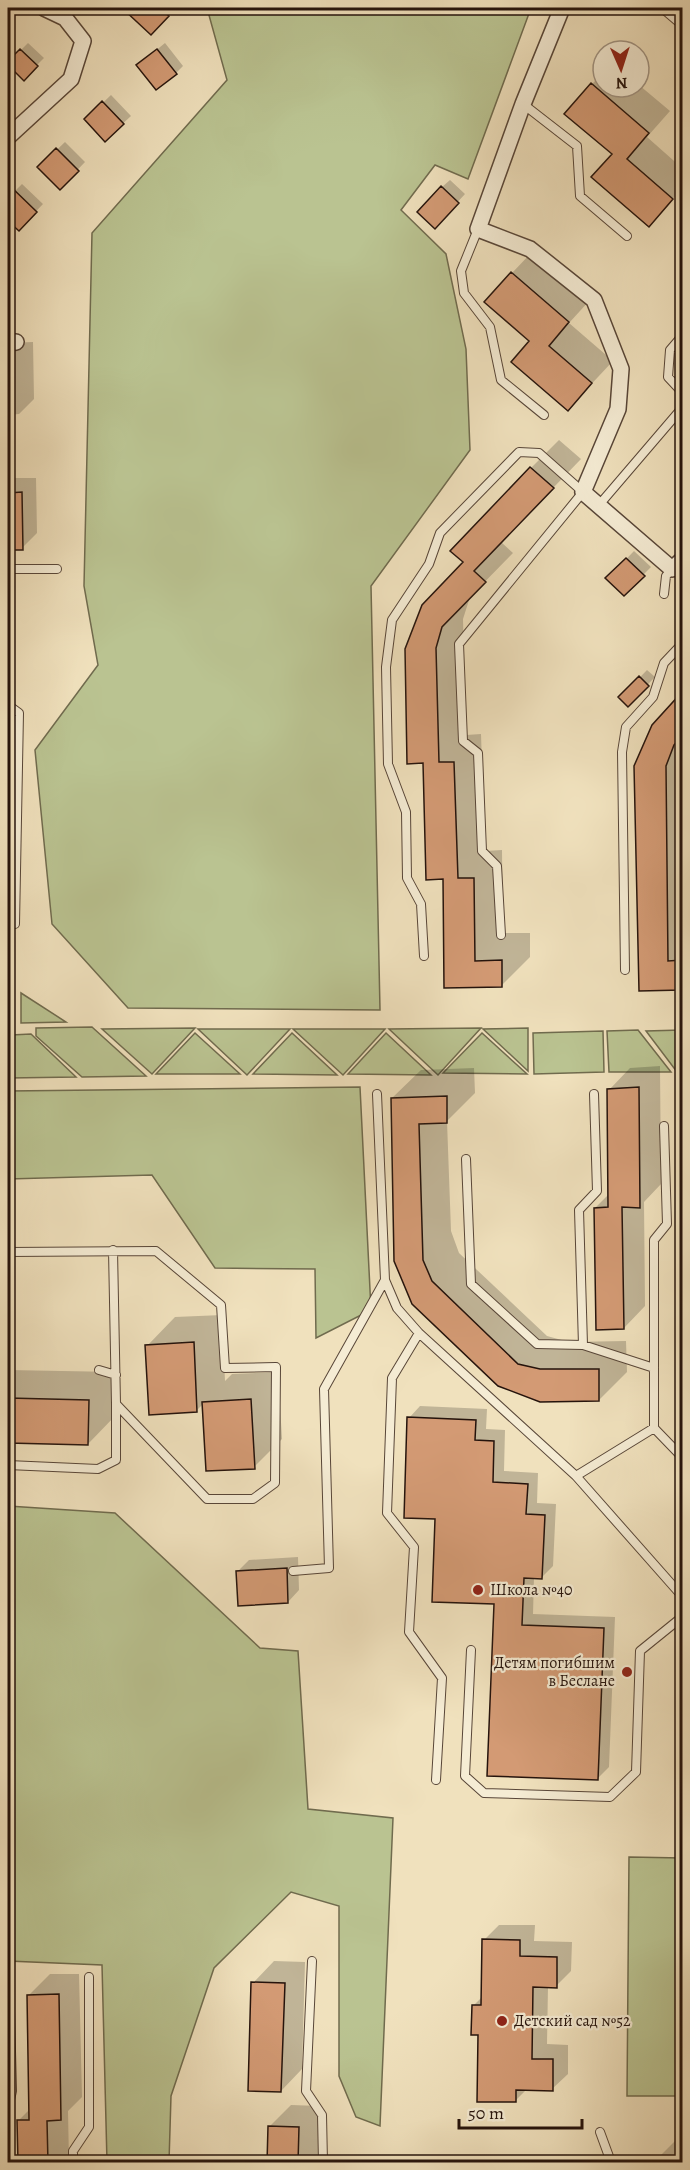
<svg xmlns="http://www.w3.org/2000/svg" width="690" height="2170" viewBox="0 0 690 2170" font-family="Alegreya,serif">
<rect width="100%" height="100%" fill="#f0e1bd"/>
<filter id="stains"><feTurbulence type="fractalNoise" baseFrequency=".00333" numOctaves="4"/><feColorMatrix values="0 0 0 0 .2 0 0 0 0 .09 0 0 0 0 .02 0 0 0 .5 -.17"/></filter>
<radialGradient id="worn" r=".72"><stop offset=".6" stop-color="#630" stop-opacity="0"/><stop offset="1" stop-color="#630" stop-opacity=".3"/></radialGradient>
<!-- green -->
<path fill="#bac391" stroke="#706b4e" stroke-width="1.5" d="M207 8H531L468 179 435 165 401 210 446 254 466 349 470 450 371 586 380 1010 128 1008 52 924 35 750 98 665 84 586 92 233 227 80Z
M21 993 66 1022 21 1023Z
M92 1027 146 1076 82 1077 36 1036V1028Z
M195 1028 152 1074 102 1029Z
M481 1028 438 1075 389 1029Z
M528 1028V1071L483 1029Z
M198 1029H290L247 1075Z
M293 1029H385L343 1075Z
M638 1030 671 1072H609L607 1031Z
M682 1030V1072H677L646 1031Z
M603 1031 604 1072 534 1074 533 1033Z
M195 1033 240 1074H156Z
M292 1033 337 1075 253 1074Z
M386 1033 431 1075 348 1074Z
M482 1033 527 1074 443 1073Z
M31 1034 76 1077 8 1078V1038L11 1035Z
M360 1087 371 1310 316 1338 315 1269 215 1268 152 1175 8 1179V1091Z
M8 1506 115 1513 260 1648 298 1651 308 1809 393 1818 380 2126 356 2117 339 2076V1906L291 1892 214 1968 171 2096 169 2162H107L102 1965 8 1961Z
M629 1857 682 1858V2096H627Z"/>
<!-- shadow -->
<path fill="#0003" d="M133 8H175L159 25 129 12Z
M28 43 44 58 23 79 8 63Z
M165 43 183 66 176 73 138 65Z
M603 73V87H639V85L670 111 647 137 682 168V189L649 225 614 154 592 84Z
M111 95 131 116 105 140 86 119Z
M65 142 85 162 60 188 39 167Z
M450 180 465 194 442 219V187Z
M22 184 43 204 19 229 8 218V198Z
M533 251 590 300 569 323 613 361 568 409 531 341 512 273Z
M33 342 34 399 19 414 8 415V343Z
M559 440 581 459 501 542 513 553 470 597 463 619 466 735 481 734 485 851 502 850 503 933H530V957L502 985 445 986 444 878 406 649 531 468Z
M8 478H36L37 533 22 548H8Z
M634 551 651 567 624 594 608 578Z
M647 670 655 677 628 705 621 697Z
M682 694V989H640L653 726Z
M8 706H17L18 849 8 859Z
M660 1066 661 1184 644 1202 645 1306 624 1328 595 1208 609 1194V1090L630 1068Z
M474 1068 475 1093 447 1121 451 1231 459 1253 547 1336 569 1342 626 1341 627 1372 599 1400H540L413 1303 392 1098 421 1070Z
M679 1077H682V1107L675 1108V1080Z
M222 1315 225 1381 232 1374 278 1372 282 1439 254 1467 204 1403 197 1410 147 1346 175 1317Z
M8 1370 117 1372 116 1415 88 1444 8 1442Z
M420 1406 487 1409 486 1429 505 1430 504 1471 538 1473 537 1503 556 1504 553 1566 542 1577H534L533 1614 615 1617 609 1767 597 1779 496 1603 437 1517 409 1418Z
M298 1557 299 1590 288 1602 238 1571 249 1560Z
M499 1925H535L534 1941 572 1942 571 1971 556 1986H548L547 2044 568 2045V2074L552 2089H527L515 2101 480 2034 473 2006 483 1996 484 1940Z
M274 1961 305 1962 302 2069 281 2091 253 1983Z
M50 1974H79L82 2097 68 2111 69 2162H19L18 2121 30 2109 28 1996Z
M291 2105 320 2106 319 2162H269L270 2126Z
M679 2137H682V2162H657V2159Z"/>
<!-- building -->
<path fill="#d39a74" stroke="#25130c" stroke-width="1.5" d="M122 8H159L169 16 151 35Z
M20 49 38 66 24 81 8 65V61Z
M157 49 177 74 156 90 136 65Z
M591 83 649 133 627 159 673 199 649 227 591 177 612 154 564 114Z
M102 101 124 124 105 142 84 119Z
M56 148 79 171 60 190 37 167Z
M8 184 37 212 19 231 8 221Z
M441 186 459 203 435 229 417 212Z
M511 272 569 322 549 346 592 383 568 411 511 362 529 341 484 302Z
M530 467 554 488 474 571 486 582 442 627 436 648 439 762H454L458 878H474L475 961 502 960V987L444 988 443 879 426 880 423 763 407 764 405 649 422 605 463 562 450 551Z
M22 492 23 550H8V493Z
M626 558 645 576 624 596 605 578Z
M639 676 649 686 628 707 618 697Z
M682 692V737L674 745 666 766 668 961 682 960V990L639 991 634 766 652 725Z
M639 1087 640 1208 622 1207 624 1329 596 1330 594 1208 608 1207 607 1089Z
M447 1096V1123L419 1124 423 1260 432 1281 518 1364 540 1369H599V1401L540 1402 498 1386 412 1304 394 1261 391 1098Z
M194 1342 197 1412 149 1415 145 1345Z
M8 1398 89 1400 88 1445 8 1443Z
M251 1399 255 1469 206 1471 202 1402Z
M407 1417 476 1420 475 1440 494 1441 493 1482 528 1484 526 1514 545 1515 542 1579 524 1578 522 1625 604 1628 598 1780 487 1776 494 1604 432 1602 435 1519 404 1518Z
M287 1568 288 1603 238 1606 236 1571Z
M482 1939 520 1940V1956L557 1957V1988L533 1987 532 2059H553V2091L516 2090V2102H477L478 2035H471L472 2005H481Z
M251 1982 285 1983 281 2092 248 2091Z
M59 1994 61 2120 47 2121 48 2163H18L17 2120H29L27 1995Z
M268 2126 299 2127 298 2163H267Z"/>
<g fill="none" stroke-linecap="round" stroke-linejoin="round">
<defs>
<path id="service" d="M662 8 682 25
M523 104 577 146 580 196 627 236
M478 229 461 271 464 293 490 327 501 380 544 415
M682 336 670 350 668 377 682 392
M599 505 682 408
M8 569H57
M664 594 666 576 672 569
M8 705 19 713 15 924H8
M424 956 421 904 407 878 406 812 388 764 386 667 392 620 429 564 440 533 519 452 539 453 583 492 459 644 463 741 478 753 482 851 497 866 501 935
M625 970 622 752 626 727 653 697 664 663 682 644
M377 1094 385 1280 397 1308 419 1333 576 1476 682 1596
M466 1159 471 1284 537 1344 583 1345 654 1368
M8 1252 156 1251 221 1305 225 1368 276 1367 275 1483 253 1499H207L116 1404 113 1250
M419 1333 392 1378 387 1513 414 1547 409 1632 442 1678 436 1780
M583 1345 579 1210 597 1191 594 1094
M99 1370 116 1375
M654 1428 682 1457
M8 1465 98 1469 116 1460V1404
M576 1476 654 1428V1240L667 1224 664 1126
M293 1571 329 1568 324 1389 385 1280
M471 1650 465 1776 484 1793 610 1797 636 1772 640 1651 682 1617
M312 1961 306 2091 322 2115 323 2162
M8 2109 12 2091 9 1972
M600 2132 611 2162
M73 2162V2151L89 2127V1977"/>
<path id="minor" d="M562 8 523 104 478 229 530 249 594 300 621 369 618 409 583 492 672 569 682 560
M8 137 71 79 83 41 65 18 44 8
M8 343 16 342"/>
</defs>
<!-- service casing -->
<use href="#service" stroke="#584638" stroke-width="10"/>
<!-- minor casing -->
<use href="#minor" stroke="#584638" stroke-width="18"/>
<!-- service -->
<use href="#service" stroke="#f5ecd4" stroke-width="8"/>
<!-- minor -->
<use href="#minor" stroke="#f5ecd4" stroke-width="15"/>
</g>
<!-- markers -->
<g fill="#8f2418" stroke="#f5ecd4" stroke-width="2">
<circle cx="478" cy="1590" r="6"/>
<circle cx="627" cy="1672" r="6"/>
<circle cx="502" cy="2021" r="6"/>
</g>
<g text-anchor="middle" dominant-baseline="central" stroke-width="4.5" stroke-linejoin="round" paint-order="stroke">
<!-- poi labels -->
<g font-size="16" fill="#25130c" stroke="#f5ecd4" text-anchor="start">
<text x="490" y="1590">Школа №40</text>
<text x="615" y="1663" text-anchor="end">Детям погибшим<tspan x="615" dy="18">в Беслане</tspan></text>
<text x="514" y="2021">Детский сад №52</text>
</g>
</g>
<!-- margin -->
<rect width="690" height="2170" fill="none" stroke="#f0e1bd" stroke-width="30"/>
<rect x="9" y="9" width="672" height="2152" fill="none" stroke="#25130c" stroke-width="3"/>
<rect x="15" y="15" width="660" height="2140" fill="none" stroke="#25130c" stroke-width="1.5"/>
<!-- north arrow -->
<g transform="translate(621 69) rotate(177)"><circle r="28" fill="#f5ecd4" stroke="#a29584" stroke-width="1.5"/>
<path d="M0-4.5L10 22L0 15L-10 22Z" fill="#8f2418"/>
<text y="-9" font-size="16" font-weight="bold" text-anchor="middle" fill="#25130c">N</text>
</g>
<!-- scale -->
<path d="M459 2119v9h123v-9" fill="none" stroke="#25130c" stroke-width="3"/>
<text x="468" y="2119" font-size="18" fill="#25130c" stroke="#f5ecd4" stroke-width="4.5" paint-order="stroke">50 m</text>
<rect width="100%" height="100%" filter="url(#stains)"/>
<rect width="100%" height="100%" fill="url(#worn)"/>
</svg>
